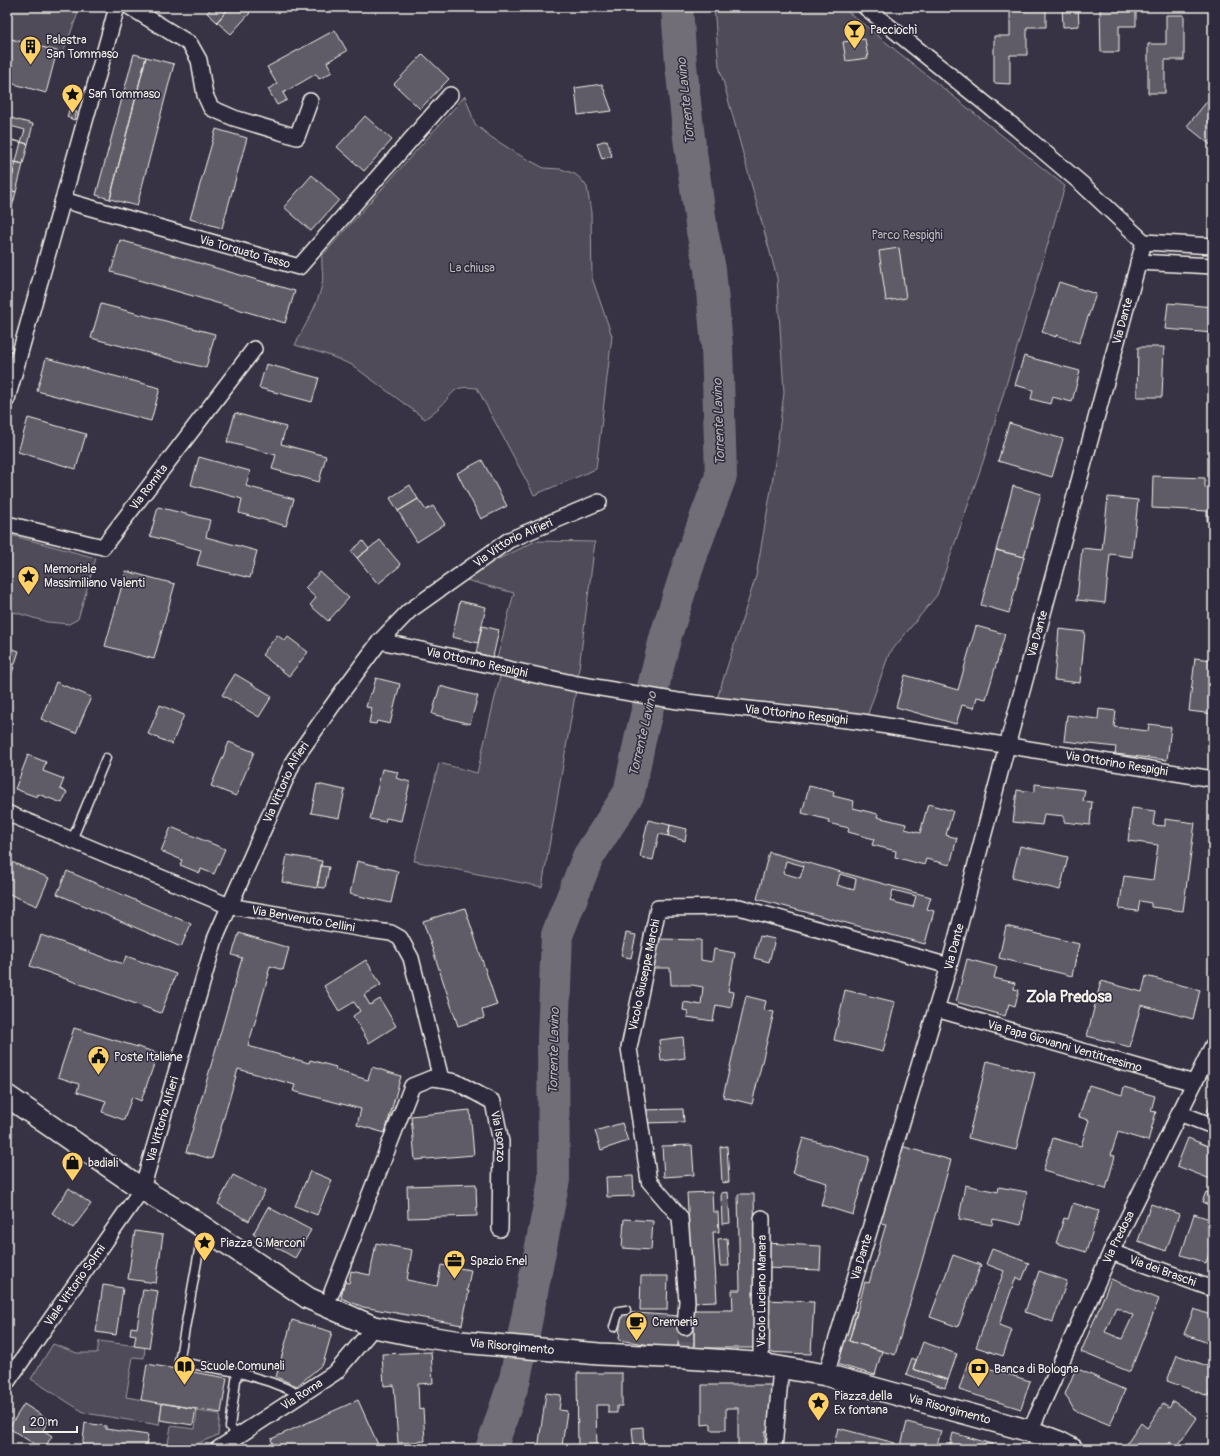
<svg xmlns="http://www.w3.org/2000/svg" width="1220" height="1456" viewBox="0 0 1220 1456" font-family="Pangolin,sans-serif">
<rect width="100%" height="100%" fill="#373244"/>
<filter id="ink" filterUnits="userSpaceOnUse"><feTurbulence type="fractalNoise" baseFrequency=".025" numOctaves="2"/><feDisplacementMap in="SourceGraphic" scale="8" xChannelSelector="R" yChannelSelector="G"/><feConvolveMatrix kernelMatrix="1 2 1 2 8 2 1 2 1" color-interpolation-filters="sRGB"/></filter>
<g filter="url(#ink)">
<!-- green -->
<path fill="#504b59" stroke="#a29ea0" d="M7 7H70L78 13 63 53 7 38Z
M714 7H842L1065 186 985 456 937 595 889 654 865 722 715 705 756 576 772 484 784 393 777 278 719 66Z
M465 96 475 124 491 137 521 156 544 168 561 169 575 174 581 179 587 187 591 212 592 278 612 336 596 469 534 495 477 388C455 386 456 389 442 405 437 410 430 415 425 419L352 365 328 355 295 345C304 326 318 306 322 284 324 275 321 266 322 256Z
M7 534 96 558 78 619 69 624 47 622 7 610Z
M536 541 595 542 577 684 542 887 414 861 439 763 477 773 502 668 495 666 514 593 466 580 486 565Z
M99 1341 145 1347 144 1358 133 1357 126 1397 162 1403 159 1425 85 1413 31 1379 53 1344 77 1353H97Z
M197 1411 220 1414 218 1435 185 1449H167L171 1426 195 1429Z"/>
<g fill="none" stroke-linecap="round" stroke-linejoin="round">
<!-- river -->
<path stroke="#726e77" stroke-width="32" d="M491 1449 515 1379 554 1180 553 1039 557 935 588 857 629 793 641 735 666 635 692 554 721 476 717 346 710 269 702 231 689 138 681 65 677 7"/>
</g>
<!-- building -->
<path fill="#5f5c67" stroke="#f4f1e8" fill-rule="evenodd" d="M212 7H230L217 22 207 13Z
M230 7H243L250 13 231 34 217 22Z
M1029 7H1046V27H1027V55H1010V84L994 83V36H1010V10H1029Z
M1062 7H1078L1079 26 1063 27Z
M1118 7H1136V26H1119V52H1101L1100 9 1118 8Z
M1166 15H1184V60H1165V93H1148V44H1166Z
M335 30 347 51 327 62 332 72 319 79 316 74 283 93 287 100 277 105 268 89 277 84 267 67Z
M7 38 57 51 46 93 7 82Z
M865 39 868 58 846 61 843 42Z
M134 54 146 57 110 199 96 195Z
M423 54 449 79 420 109 394 84Z
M146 57 174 64 137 206 110 199Z
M602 84 612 111 578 115 575 88Z
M1213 94V147L1187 126Z
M69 110 77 112 74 120 67 117Z
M365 116 392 140 364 171 337 147Z
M7 117 33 124 28 144 21 142 25 130 7 125Z
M216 129 247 138 222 228 190 219Z
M7 139 21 142 7 197Z
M7 139 28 144 23 164 7 160Z
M607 140 612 156 602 159 597 143Z
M16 162 23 164 16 192 9 190Z
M312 175 339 200 311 231 284 207Z
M7 189 16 192 10 215 7 214Z
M120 240 295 291 285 323 111 272Z
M899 248 906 298 886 301 879 251Z
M1059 282 1096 294 1079 343 1056 335V337L1042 332Z
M1168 303 1213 307V333L1165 329Z
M101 304 215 334 206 368 91 338Z
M1138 347H1164L1162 397H1137Z
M1024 356 1080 371 1072 402 1052 397 1050 404 1031 399 1033 390 1015 385Z
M46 358 160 388 151 421 37 391Z
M266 364 319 378 312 402 259 388Z
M235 413 286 427 281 444 326 456 319 482 272 469 276 455 227 442Z
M28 418 86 434 76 469 18 452Z
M1009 423 1063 439 1052 477 998 461Z
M199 457 250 471 246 486 294 499 286 526 239 513 242 499 191 485Z
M482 460 507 506 481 519 457 473Z
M1153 476 1205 478V488L1213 489V522H1207V511L1152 508Z
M410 485 418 499 398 511 390 498Z
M1013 486 1041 494 1024 557 996 550Z
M1108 497 1138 500 1132 557 1110 554 1105 603 1077 600 1082 548 1102 550Z
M418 499 426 510 433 506 445 524 417 542 398 511Z
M158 507 210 520 206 537 257 551 250 578 197 565 201 550 150 536Z
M380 540 401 565 378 584 357 558Z
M363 541 369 549 357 558 351 551Z
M996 550 1024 557 1009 613 981 605Z
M126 571 175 584 154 659 105 646Z
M320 572 349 598 328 621 310 605 316 598 305 588Z
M460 601 486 607 478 643 452 637Z
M482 626 499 630 493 657 476 653Z
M976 626 1005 634 986 699 977 697 974 708 962 705 956 724 896 707 905 675 958 690Z
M1059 629 1085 632 1080 683 1054 680Z
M277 635 285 641 288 637 308 652 289 676 262 655Z
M7 647 19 651 11 676 7 675Z
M1195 658 1213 660V714L1189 711Z
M235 674 272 696 259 717 222 695Z
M376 678 400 684 390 724 377 721 376 724 369 723 372 708 366 707 370 693H372Z
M56 682 91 697 76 733 41 719Z
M440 686 478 696 470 724 432 714Z
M160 705 184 715 172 744 148 734Z
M1099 709 1116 711 1114 727 1148 731 1149 724 1171 727 1167 760 1115 754 1116 747 1064 741 1067 715 1098 719Z
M229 742 254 752 236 796 211 786Z
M28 755 46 762 43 771 64 779 60 789 67 792 62 803 38 794 37 797 15 789Z
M382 769 398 772 396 778 410 782 401 821 386 818 385 822 370 819Z
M317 784 345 790 339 818 311 813Z
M1035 784 1085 790 1083 801 1092 802 1090 825 1064 822V816L1044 814 1042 825 1013 822 1017 790 1035 792Z
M809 786 834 792 833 796 854 801 853 808 878 814 877 817 906 824 905 829 920 833 928 804 953 811 946 835 957 838 950 865 926 859 924 865 895 857 896 851 872 845 874 839 848 832 849 828 828 823 829 820 802 813Z
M1132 808 1155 811 1153 825 1165 826V819L1195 823 1183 911 1151 907V903L1140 901 1138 911 1119 909 1124 876 1153 880 1158 845 1128 841Z
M648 820 670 825 668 836 659 834 653 860 640 857Z
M670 825 687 829 685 841 668 836Z
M171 827 225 849 214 874 201 869 200 873 180 865 182 860 161 851Z
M1020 846 1068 857 1060 890 1012 878Z
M769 852 931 897 927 909 934 911 925 944 757 899ZM786 861 804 866 800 878 783 873ZM840 874 856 879 854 890 837 885ZM893 890 916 896 913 907 890 901Z
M287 855 322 861 317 888 282 882Z
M7 860 49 878 37 906 7 893Z
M357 861 398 871 391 903 350 894Z
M321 866 329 867 325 888 317 887Z
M67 871 191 924 181 947 57 894Z
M465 908 497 1005 482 1010 484 1018 458 1026 423 921Z
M1006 926 1079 944 1072 976 999 958Z
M239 933 289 948 283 970 270 966 268 974H269L248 1046 309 1063 310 1060 336 1067 335 1070 368 1080 372 1067 401 1076 385 1133 357 1125 361 1109 293 1091 295 1085 238 1069 212 1159 186 1152 242 958 232 955Z
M626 933 636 935 631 958 621 956Z
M41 935 123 964 126 956 176 974 161 1013 30 966Z
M760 936 775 939 769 962 754 958Z
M659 939 701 940V960L712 962 714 949 735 953 728 991 734 992 731 1008 716 1005 713 1021 687 1017 688 1011 683 1010 684 1002 701 1005 703 987 692 985H671L670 968H652V954L657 953Z
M967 959 997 967 994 978 1015 983 1014 989 1019 990 1015 1006 1009 1004 1005 1016 956 1002Z
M366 960 381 985 364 995 370 1005 380 999 396 1026 369 1043 353 1016 360 1011 354 1002 339 1011 324 986Z
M1146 976 1200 990 1193 1019 1141 1005 1130 1047 1087 1036 1101 981 1142 992Z
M845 990 895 1002 883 1052 834 1040Z
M746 996 766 1001 764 1010 774 1012 752 1104 723 1097Z
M74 1028 158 1053 141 1101 132 1097 124 1120 102 1112 106 1101 77 1092 79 1084 58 1077Z
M683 1037 685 1058 661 1061 659 1040Z
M987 1061 1035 1073 1016 1150 968 1138Z
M1089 1085 1122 1095 1124 1087 1155 1096 1151 1111 1156 1112 1148 1141 1118 1132 1111 1155 1115 1156 1106 1189 1043 1171 1053 1138 1081 1146 1089 1120 1079 1117Z
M1213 1096V1115L1207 1113Z
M683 1109 684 1122 643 1123 642 1110Z
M470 1110 474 1155 415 1160 411 1116Z
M622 1123 628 1141 601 1150 595 1131Z
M803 1138 869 1157 853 1215 821 1205 827 1183 793 1173Z
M1188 1138 1213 1148V1180L1177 1166Z
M692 1145 694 1175 664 1177 662 1146Z
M727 1146 729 1182 722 1183 720 1147Z
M901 1146 951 1160 895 1355 849 1341 865 1282 869 1283 886 1224 880 1223Z
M310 1171 332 1180 317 1215 295 1206Z
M233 1175 265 1191 249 1221 218 1204Z
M633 1176 634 1196 607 1197 606 1177Z
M476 1184 477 1216 408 1218 407 1186Z
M965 1185 998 1192 999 1187 1027 1192 1021 1225 993 1219 992 1225 959 1219Z
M69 1188 91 1204 73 1228 52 1213Z
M712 1192 713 1212H718L719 1232H713L717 1301 693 1302 687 1193Z
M728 1192 730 1223 722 1224 721 1193Z
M1206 1192 1213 1194V1207L1202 1202Z
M738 1194H754L757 1348H694V1327L693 1310H733L732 1290H740Z
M1073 1203 1099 1211 1086 1252 1056 1243 1064 1218 1068 1219Z
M1151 1204 1179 1214 1166 1251 1138 1241Z
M268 1207 311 1230 295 1258 253 1234Z
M1194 1214 1213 1220V1242L1206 1263 1181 1255Z
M624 1219 653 1221 651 1250 622 1248Z
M135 1231 163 1235 156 1283 128 1279Z
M727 1238 729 1266H720L718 1239Z
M376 1243 412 1250 407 1280 437 1286 441 1265 471 1270 467 1291H469L462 1325 363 1307 341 1298 344 1282 349 1283 351 1271 370 1275Z
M765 1243 821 1246 820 1270 764 1268Z
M992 1249 1029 1263 1022 1280 1016 1277 999 1325 1012 1330 1003 1356 976 1347 1004 1271 986 1264Z
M953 1255 981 1265 958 1327 930 1317Z
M1039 1271 1067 1281 1053 1322 1025 1312Z
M641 1276H668L667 1310H640Z
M1111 1279 1159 1299 1130 1372 1081 1352ZM1116 1307 1133 1315 1122 1339 1105 1332Z
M103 1285 123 1288 116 1335 96 1332Z
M143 1289 158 1291 149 1348 134 1346 136 1335 130 1334 131 1327 137 1328Z
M766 1300 814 1302 811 1354 764 1352Z
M1194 1309 1213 1316V1345L1184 1334Z
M852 1311 857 1312 849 1341 882 1351 875 1375 836 1364Z
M621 1312 680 1316 678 1348 657 1346 619 1340Z
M292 1320 332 1332 323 1364 297 1386 276 1377Z
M679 1327H694V1348H678Z
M923 1342 957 1354 948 1380 913 1369Z
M431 1352 433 1383 418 1384 419 1410 423 1409 425 1441 398 1443 394 1385 384 1386 382 1354Z
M1177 1355 1213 1368V1383L1208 1396 1167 1381Z
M912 1358 916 1360 913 1369 948 1380 945 1388 906 1374Z
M968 1362 1030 1381 1021 1409 959 1390Z
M147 1364 227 1378 221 1413 141 1400Z
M1076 1368 1125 1390 1110 1425 1074 1410 1065 1394Z
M577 1373H622V1406H617V1413H608V1405H596L597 1449H578Z
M702 1385H771V1431H765V1448H738V1408H726V1430H711V1424L702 1425Z
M546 1393 561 1395 559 1410 567 1411 562 1446 538 1449Z
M358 1400 380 1449H275L271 1439Z
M1173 1401 1197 1418 1177 1447 1170 1442 1166 1449H1132L1126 1445 1141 1423 1147 1428 1163 1404 1169 1408Z
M162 1403 196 1409 193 1425 160 1420Z
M24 1404 49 1420 43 1430 52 1436 44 1449H42L9 1428Z
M907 1422 941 1431 936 1449H900Z
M85 1423 106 1426V1429L148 1435 146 1446 151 1447V1449H82Z
M643 1427 644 1449H634L632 1428Z
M838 1428 895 1443 894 1449H833Z
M953 1433 992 1444 991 1449H949Z"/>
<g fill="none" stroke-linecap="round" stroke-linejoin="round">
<!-- street-tunnel -->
<path stroke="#534f5d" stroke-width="15" stroke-dasharray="15 8" stroke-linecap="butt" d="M685 1327 686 1348"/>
<defs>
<path id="lane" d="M72 840 106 758
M203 1228 179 1362 237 1372 230 1427 237 1436
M614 1327 619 1311 626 1310
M237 1372 270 1382 301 1394"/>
<g id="street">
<path d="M130 7 190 44 199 60 205 95 211 108 234 118 297 137 310 101"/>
<path d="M865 7 1017 129 1082 184 1144 242"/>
<path id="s1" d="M63 200 299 267 450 95"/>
<path d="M1144 242 1213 246"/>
<path d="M1138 262 1213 266"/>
<path d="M7 399 117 7"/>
<path id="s2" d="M7 524 103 547 254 349"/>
<path id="s3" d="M380 641 577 684 678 701 856 721 1213 779"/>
<path id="s4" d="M7 813 229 906 369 930 391 933 400 938 411 958 441 1079"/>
<path id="s5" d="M936 1009 1194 1083"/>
<path d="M1179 1113 1213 1126"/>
<path id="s6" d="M1111 1252 1213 1289"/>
<path id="s7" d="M332 1292 412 1086 432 1078 441 1079 456 1082 493 1102 501 1142 500 1229"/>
<path id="s8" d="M685 1327 687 1301 680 1217 649 1181 629 1048 658 908 739 907 949 966"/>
<path id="s9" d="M761 1364 762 1218"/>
<path id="s10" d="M826 1375 949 966 1007 746 1144 242"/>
<path id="s11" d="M7 1382 142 1189 215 939 294 760 342 692 380 641 409 611 509 540 599 502"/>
<path id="s12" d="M1030 1431 1111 1252 1213 1045"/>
<path id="s13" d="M218 1449 336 1372 374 1327"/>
<path d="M774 1449 781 1367"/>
</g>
<g id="secondary">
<path id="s14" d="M7 1096 142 1189 185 1215 308 1298 374 1327 414 1335 461 1342 599 1354 686 1358 755 1363 826 1375 1030 1431 1059 1442 1072 1449"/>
</g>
</defs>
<!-- lane casing -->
<use href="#lane" stroke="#f4f1e8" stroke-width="11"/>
<!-- street casing -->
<use href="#street" stroke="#f4f1e8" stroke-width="18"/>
<!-- secondary casing -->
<use href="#secondary" stroke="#f4f1e8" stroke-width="24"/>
<!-- lane -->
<use href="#lane" stroke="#2f2a3d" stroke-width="8"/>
<!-- street -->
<use href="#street" stroke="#2f2a3d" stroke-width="15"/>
<!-- secondary -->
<use href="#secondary" stroke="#2f2a3d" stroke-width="21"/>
</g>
</g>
<!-- icons -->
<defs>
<symbol id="bar-pin" viewBox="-11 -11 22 30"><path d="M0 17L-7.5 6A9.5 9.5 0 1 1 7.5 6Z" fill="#ffd166" stroke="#2f2a3d"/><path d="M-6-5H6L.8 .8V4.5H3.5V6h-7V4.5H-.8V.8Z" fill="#111"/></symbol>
<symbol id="building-pin" viewBox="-11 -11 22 30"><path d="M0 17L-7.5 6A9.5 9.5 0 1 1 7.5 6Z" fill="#ffd166" stroke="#2f2a3d"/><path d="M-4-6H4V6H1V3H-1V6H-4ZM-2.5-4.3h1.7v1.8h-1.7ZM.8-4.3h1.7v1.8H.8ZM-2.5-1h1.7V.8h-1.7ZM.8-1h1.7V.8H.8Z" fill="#111"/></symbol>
<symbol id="sight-pin" viewBox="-11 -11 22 30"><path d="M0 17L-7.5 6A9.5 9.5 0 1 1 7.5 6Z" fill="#ffd166" stroke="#2f2a3d"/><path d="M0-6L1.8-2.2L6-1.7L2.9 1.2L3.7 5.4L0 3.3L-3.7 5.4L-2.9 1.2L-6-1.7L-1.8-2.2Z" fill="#111"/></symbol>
<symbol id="civic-pin" viewBox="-11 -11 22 30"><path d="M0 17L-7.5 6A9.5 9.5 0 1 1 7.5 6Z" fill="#ffd166" stroke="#2f2a3d"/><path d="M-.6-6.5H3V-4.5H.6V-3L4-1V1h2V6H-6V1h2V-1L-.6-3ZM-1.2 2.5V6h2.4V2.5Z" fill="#111"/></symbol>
<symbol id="shop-pin" viewBox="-11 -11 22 30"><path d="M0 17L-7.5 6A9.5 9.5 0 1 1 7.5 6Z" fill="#ffd166" stroke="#2f2a3d"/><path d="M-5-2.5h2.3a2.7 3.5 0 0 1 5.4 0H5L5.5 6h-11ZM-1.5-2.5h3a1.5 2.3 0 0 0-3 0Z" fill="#111"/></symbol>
<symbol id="office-pin" viewBox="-11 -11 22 30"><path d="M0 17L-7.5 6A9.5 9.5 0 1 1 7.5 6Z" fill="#ffd166" stroke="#2f2a3d"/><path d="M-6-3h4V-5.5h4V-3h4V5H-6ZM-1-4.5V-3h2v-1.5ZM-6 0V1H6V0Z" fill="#111"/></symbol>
<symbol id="cafe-pin" viewBox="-11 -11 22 30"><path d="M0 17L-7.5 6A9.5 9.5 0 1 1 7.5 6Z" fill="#ffd166" stroke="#2f2a3d"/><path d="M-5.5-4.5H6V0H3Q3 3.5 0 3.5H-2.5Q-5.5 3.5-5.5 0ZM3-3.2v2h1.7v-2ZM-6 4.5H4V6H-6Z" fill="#111"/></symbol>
<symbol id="library-pin" viewBox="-11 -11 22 30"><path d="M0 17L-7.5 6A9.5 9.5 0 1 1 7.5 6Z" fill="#ffd166" stroke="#2f2a3d"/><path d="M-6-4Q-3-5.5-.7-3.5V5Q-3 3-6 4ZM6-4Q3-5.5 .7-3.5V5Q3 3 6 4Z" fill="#111"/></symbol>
<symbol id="bank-pin" viewBox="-11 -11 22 30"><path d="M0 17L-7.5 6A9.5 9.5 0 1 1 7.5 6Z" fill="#ffd166" stroke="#2f2a3d"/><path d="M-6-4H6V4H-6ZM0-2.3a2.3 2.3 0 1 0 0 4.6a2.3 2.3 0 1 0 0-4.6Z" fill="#111"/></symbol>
</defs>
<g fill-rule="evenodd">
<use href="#bar-pin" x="842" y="18" width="25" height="34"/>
<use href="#building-pin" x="18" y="34" width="25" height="34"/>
<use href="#sight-pin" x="60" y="82" width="25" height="34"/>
<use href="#sight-pin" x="16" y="564" width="25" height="34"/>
<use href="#civic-pin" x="86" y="1044" width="25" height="34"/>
<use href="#shop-pin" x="60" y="1150" width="25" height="34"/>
<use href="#sight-pin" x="192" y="1230" width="25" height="34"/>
<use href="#office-pin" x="442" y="1248" width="25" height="34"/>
<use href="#cafe-pin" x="624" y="1310" width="25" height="34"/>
<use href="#library-pin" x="172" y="1354" width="25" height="34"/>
<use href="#bank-pin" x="966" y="1356" width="25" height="34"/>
<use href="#sight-pin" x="806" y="1390" width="25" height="34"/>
</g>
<g text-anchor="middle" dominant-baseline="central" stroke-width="3" stroke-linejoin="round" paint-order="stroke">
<!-- poi labels -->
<g font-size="12" fill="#f4f1e8" stroke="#2f2a3d" text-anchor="start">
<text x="870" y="30">Pacciochì</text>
<text x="46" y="40">Palestra<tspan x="46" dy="14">San Tommaso</tspan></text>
<text x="88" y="94">San Tommaso</text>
<text x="44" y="569">Memoriale<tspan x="44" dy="14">Massimiliano Valenti</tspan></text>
<text x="114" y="1057">Poste Italiane</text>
<text x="88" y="1163">badiali</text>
<text x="220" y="1243">Piazza G.Marconi</text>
<text x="470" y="1261">Spazio Enel</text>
<text x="652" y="1322">Cremeria</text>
<text x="200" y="1366">Scuole Comunali</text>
<text x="994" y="1369">Banca di Bologna</text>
<text x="834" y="1396">Piazza della<tspan x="834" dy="14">Ex fontana</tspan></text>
</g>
<!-- park labels -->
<g font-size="12" fill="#bbb7b6" stroke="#2f2a3d">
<text x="907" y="235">Parco Respighi</text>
<text x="472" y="268">La chiusa</text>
</g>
<!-- street labels -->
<g font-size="12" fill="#f4f1e8" stroke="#2f2a3d">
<text stroke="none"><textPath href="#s1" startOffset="189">Via Torquato Tasso</textPath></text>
<text stroke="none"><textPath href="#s10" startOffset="1095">Via Dante</textPath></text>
<text stroke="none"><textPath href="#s2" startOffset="174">Via Romita</textPath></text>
<text stroke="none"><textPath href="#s11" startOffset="1005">Via Vittorio Alfieri</textPath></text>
<text stroke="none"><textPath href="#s10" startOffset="771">Via Dante</textPath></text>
<text stroke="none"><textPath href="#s3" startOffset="99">Via Ottorino Respighi</textPath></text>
<text stroke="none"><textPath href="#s3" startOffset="423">Via Ottorino Respighi</textPath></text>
<text stroke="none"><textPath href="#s3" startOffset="747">Via Ottorino Respighi</textPath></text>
<text stroke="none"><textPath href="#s11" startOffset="668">Via Vittorio Alfieri</textPath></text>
<text stroke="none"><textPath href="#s4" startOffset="316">Via Benvenuto Cellini</textPath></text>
<text stroke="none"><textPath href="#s10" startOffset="447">Via Dante</textPath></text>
<text stroke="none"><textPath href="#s8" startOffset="367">Vicolo Giuseppe Marchi</textPath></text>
<text stroke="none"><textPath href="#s5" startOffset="134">Via Papa Giovanni Ventitreesimo</textPath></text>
<text stroke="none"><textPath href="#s11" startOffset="308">Via Vittorio Alfieri</textPath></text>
<text stroke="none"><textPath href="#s7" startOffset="344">Via Isonzo</textPath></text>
<text stroke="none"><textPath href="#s12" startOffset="213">Via Predosa</textPath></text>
<text stroke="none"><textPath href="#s10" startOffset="123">Via Dante</textPath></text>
<text stroke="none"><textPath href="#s6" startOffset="55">Via dei Braschi</textPath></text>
<text stroke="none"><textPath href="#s11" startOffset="118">Viale Vittorio Solmi</textPath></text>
<text stroke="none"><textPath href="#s9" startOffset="73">Vicolo Luciano Manara</textPath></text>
<text stroke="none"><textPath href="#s14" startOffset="574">Via Risorgimento</textPath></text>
<text stroke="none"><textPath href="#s13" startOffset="100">Via Roma</textPath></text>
<text stroke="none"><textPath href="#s14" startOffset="1018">Via Risorgimento</textPath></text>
</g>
<!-- water labels -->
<g font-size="13" font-style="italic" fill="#bab6b5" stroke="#2f2a3d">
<text transform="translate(686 101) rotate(-96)">Torrente Lavino</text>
<text transform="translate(719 422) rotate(-92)">Torrente Lavino</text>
<text transform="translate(643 734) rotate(-77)">Torrente Lavino</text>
<text transform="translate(554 1051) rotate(-89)">Torrente Lavino</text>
</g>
<!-- district labels -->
<g font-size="16" font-weight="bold" fill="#f4f1e8" stroke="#2f2a3d">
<text x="1069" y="997">Zola Predosa</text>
</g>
</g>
<!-- margin -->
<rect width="1220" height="1456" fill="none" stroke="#2f2a3d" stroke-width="24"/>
<rect x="12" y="12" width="1196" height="1432" fill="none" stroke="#f4f1e8" stroke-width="1.5" filter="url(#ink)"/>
<!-- scale -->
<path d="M24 1426v6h53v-6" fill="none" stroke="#f4f1e8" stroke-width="2"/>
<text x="30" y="1426" font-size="12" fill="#f4f1e8" stroke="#2f2a3d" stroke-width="3" paint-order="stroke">20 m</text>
</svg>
